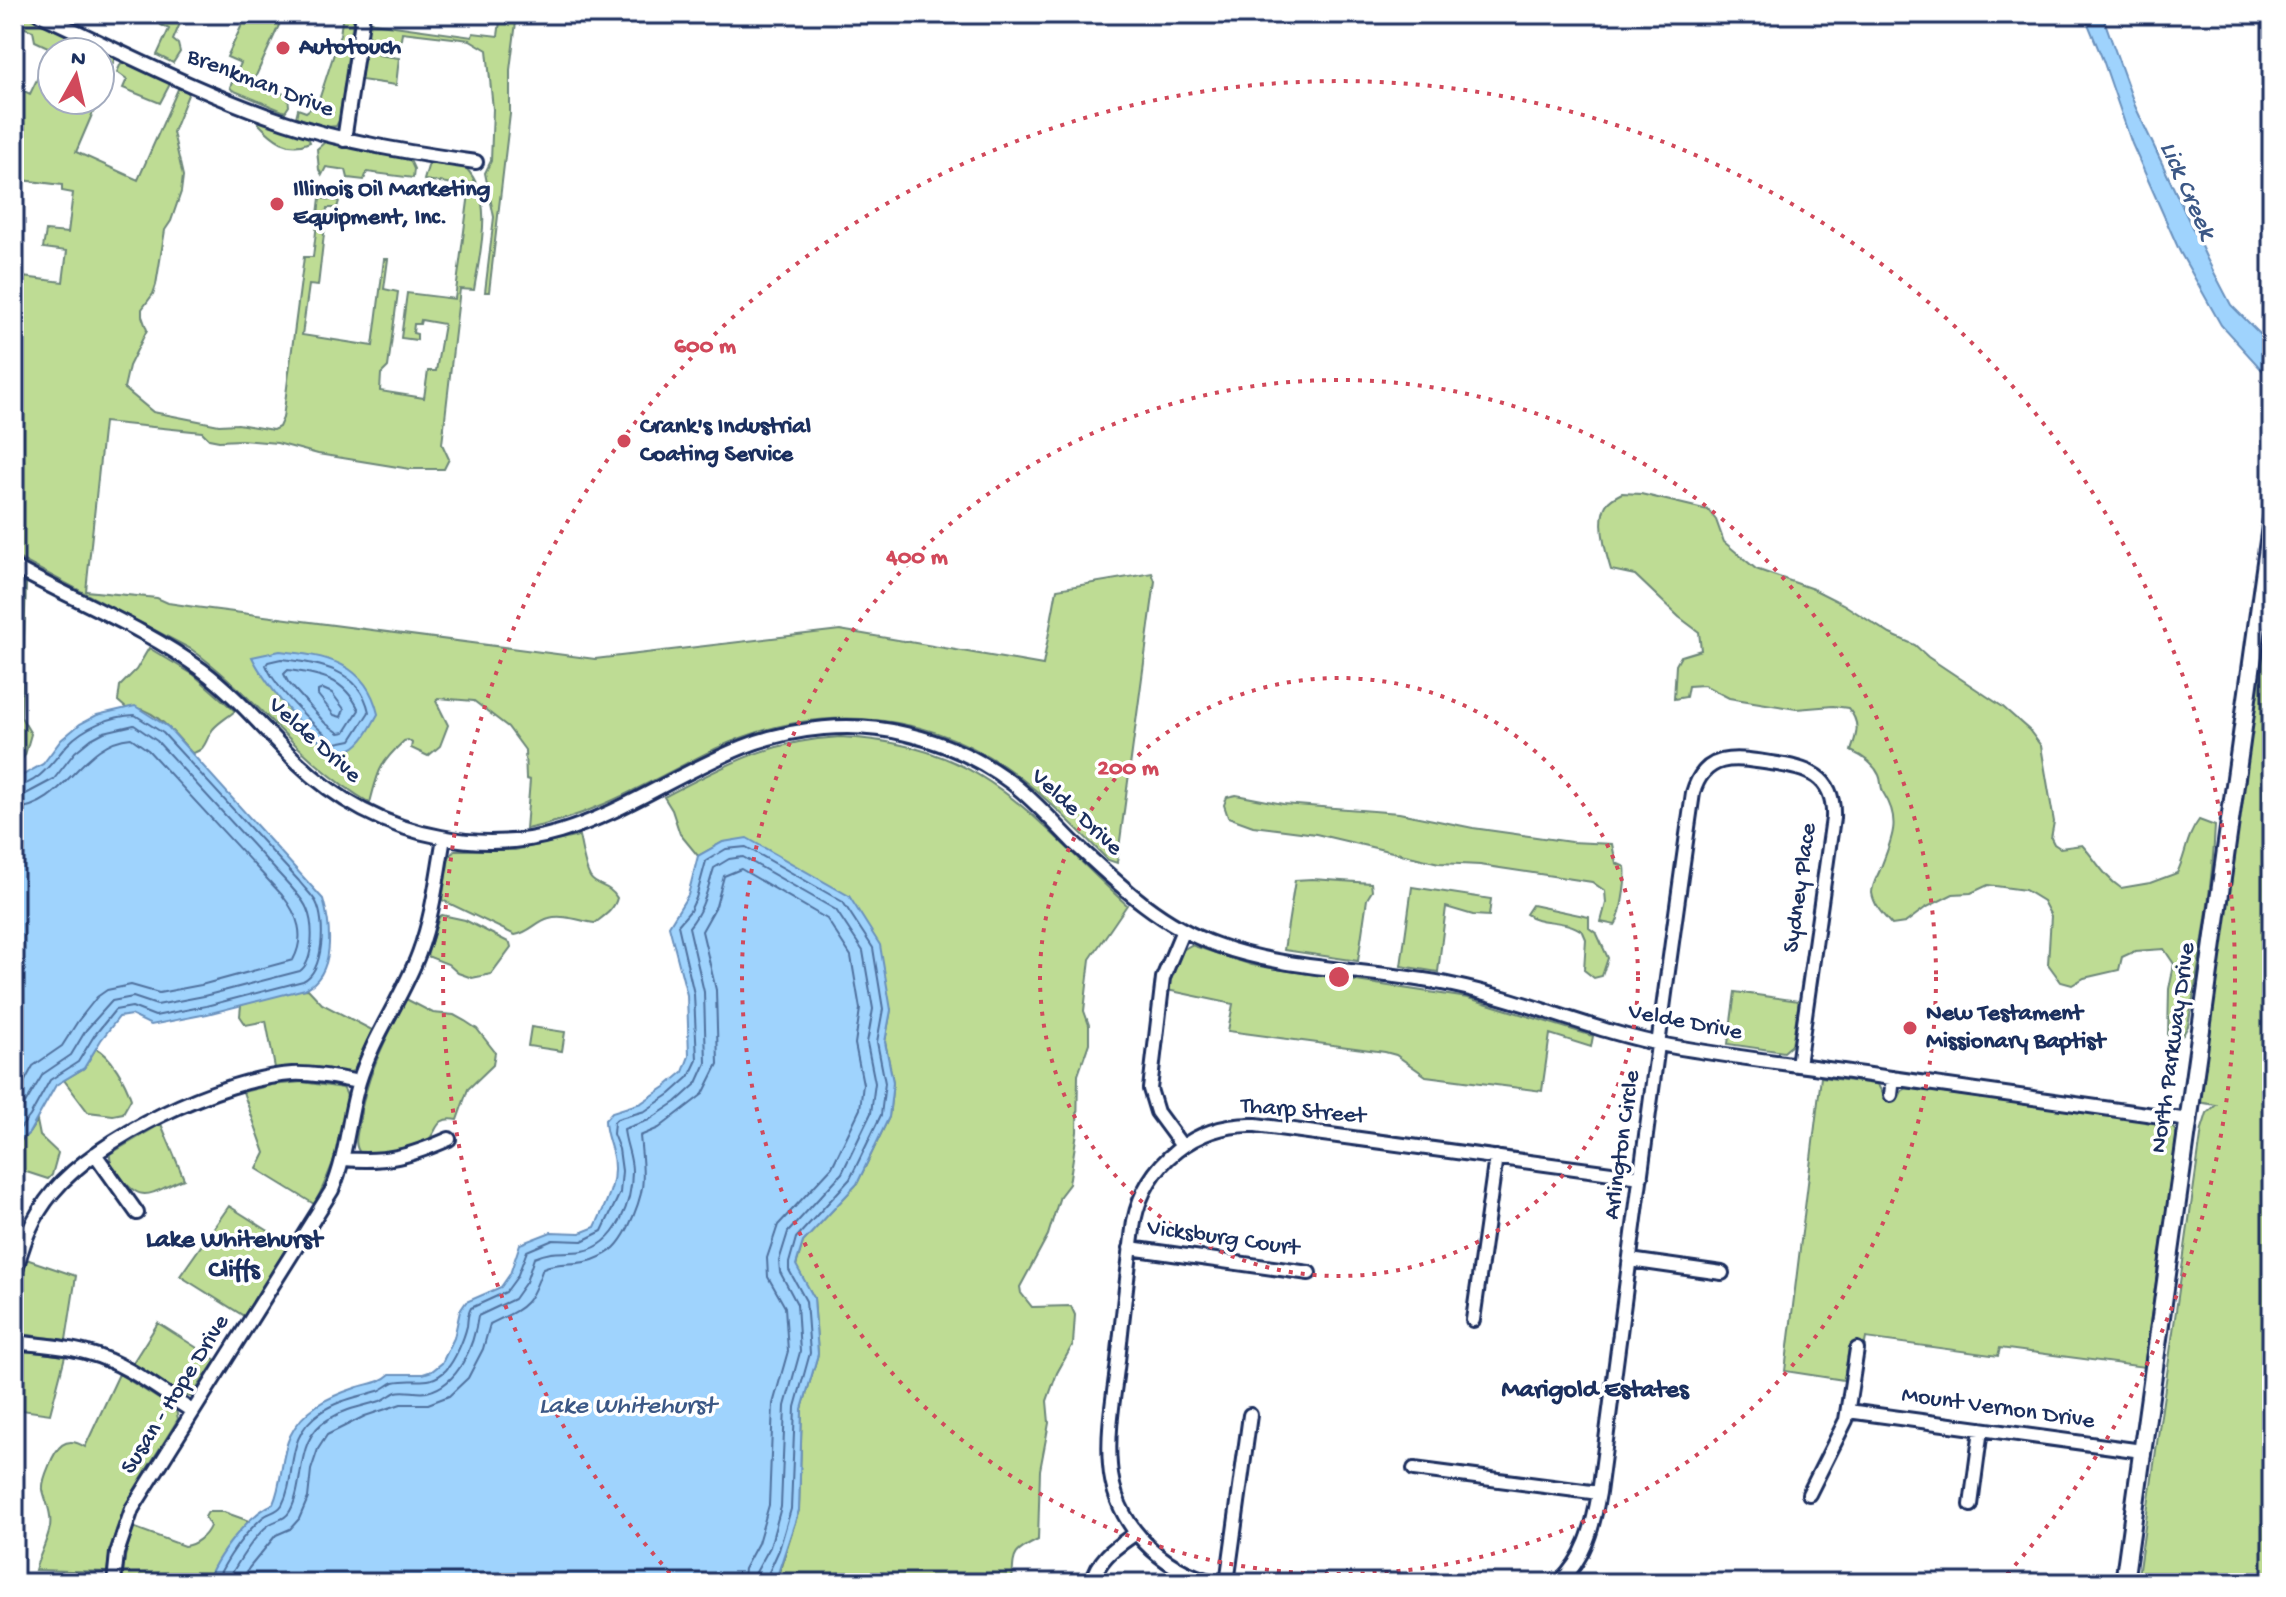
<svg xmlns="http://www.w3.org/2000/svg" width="2286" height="1597" viewBox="0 0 2286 1597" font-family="'Gochi Hand',sans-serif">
<rect width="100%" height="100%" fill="#fff"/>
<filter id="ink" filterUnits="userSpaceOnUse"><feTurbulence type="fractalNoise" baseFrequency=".0125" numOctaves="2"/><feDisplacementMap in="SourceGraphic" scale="16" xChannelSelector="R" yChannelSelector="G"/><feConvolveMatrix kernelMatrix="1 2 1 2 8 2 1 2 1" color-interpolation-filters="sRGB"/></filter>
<g filter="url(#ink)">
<!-- green -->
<path fill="#bedc94" stroke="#6c8679" stroke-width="2" d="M17 14H29L72 34 66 52H52V61L46 58 50 48 35 41 33 31 17 25 15 28 14 17Z
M167 14H184L173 40 178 44 180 52 173 63 157 55 169 29 161 25Z
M247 14H275L280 23 254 80 288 96 289 106 285 112 232 90 230 87 241 63 227 57Z
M343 14H354L339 121 336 126 328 127 296 117 298 109 306 112 318 103 340 35Z
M501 14H517L510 70V114L489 292H485L494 217 485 173 491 161 493 109 487 50 470 40 402 32 400 47 379 44 378 55 399 58 396 85 361 80 369 20 373 23 472 37 473 33 498 36Z
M85 39 115 53C116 66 104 71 100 82V52H77Z
M126 58 169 78 170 84 160 103 123 88 127 79 117 72 122 61Z
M39 75 52 81V100H100V87L108 91 102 104 97 103 76 152 138 180 178 89 181 86 191 87 173 132 183 176 181 192 171 221 165 230 156 285 153 294 142 309V316L147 330 129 366 124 388 153 412 219 425 238 424 273 430 279 427 283 418 304 257H313L320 198 339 201 337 208H327L318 286 309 285 302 335 373 346 384 259H388L384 289 398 292 388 367 381 374 380 391 424 398 428 371H436L444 324 421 320 420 324H414L413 333 417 334V340L401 338 407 293 455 299 470 186 424 180 429 163 466 168C495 199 480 252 474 290L460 289 442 444 449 459 444 469H410L318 454 277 443 241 440 219 441 209 439 202 432 104 422 86 591 157 598 168 603 195 607 595 659 840 630 1043 665 1057 589 1152 573 1155 581 1117 863 1108 860C1076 828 1042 792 1004 766 918 708 809 704 715 749 653 779 595 816 526 829L530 780 526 779 525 750 508 727 474 701 438 698 436 701 448 725 440 746 428 756 411 748 412 743 408 740 404 741C379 764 378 771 370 803 298 761 257 696 191 649L14 556V276L63 282 67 251 43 248 46 231 68 233 73 193 62 191V185L14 179V86L30 94Z
M259 119 308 137 310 142C288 152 273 139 258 123Z
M325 142 410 160 414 169 413 178 367 172 364 180 348 178 346 170 326 167 322 175 319 170 317 149Z
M1622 493 1641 494 1708 510 1716 520 1724 542 1756 569 1813 589 1843 604 1890 634 1915 645 1928 657 2003 707 2029 730 2041 746 2054 822 2051 838 2054 844 2060 848 2082 845C2096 860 2104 877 2121 888L2150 883 2177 873C2186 855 2186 837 2199 820L2215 826C2212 893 2200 960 2188 1026L2183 1035 2175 1040 2168 1037 2169 989 2174 964 2164 949 2135 951 2122 957 2119 970 2084 978 2072 985 2061 982 2048 964 2051 916 2043 901 2025 890 1988 885 1971 893 1953 894 1925 908 1905 923 1892 925C1884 916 1874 906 1872 893 1872 885 1877 877 1880 870 1891 840 1902 822 1884 794 1880 788 1882 781 1879 775 1874 764 1862 756 1851 751 1857 734 1861 723 1848 708L1833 706 1796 709 1729 698 1704 685 1688 686 1686 697 1674 699 1676 665 1681 656 1701 650 1699 632 1679 617 1635 575 1611 570C1606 554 1597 521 1606 505 1609 500 1616 496 1622 493Z
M2272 564V1583H2137L2202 1129 2207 1113 2216 1105 2191 1101Z
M14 578 26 584 21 717 31 734 25 755 14 769Z
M149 648 194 675 235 711C228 717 219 722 213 729 205 739 207 750 192 753 176 736 152 703 126 708L118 701 120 686 136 670Z
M840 737C985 743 1029 816 1127 905L1090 959 1084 1011 1089 1025V1043L1078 1075 1077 1132 1069 1184 1060 1196 1048 1235 1020 1287 1021 1293 1032 1307 1071 1306 1075 1315 1073 1344 1057 1373 1047 1401 1049 1423 1040 1470 1038 1540C1011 1553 1014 1554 1012 1583H770L779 1573 799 1510 802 1409 818 1354 814 1298 796 1266 803 1242 857 1184 889 1117 893 1082 885 1042 891 1009 723 842 698 856 680 834 672 810 664 797C728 764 767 741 840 737Z
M1236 795 1283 804 1399 813 1473 828 1571 842 1612 844 1616 863 1625 867C1627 878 1621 917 1615 925L1601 922 1606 903 1605 891 1592 882 1480 865 1439 863 1316 834 1253 826 1228 817 1224 805 1227 797Z
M579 836C582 848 584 866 590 877 596 887 609 884 617 898 614 910 604 916 595 923 581 921 563 914 549 918 537 921 529 933 515 935L442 900 449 857 455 850H515Z
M1312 879 1371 883 1372 891 1367 899 1358 961 1284 950 1295 880Z
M1412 887 1491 899 1489 916 1473 915 1446 907 1438 972 1401 966Z
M1532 905 1589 917V928L1597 934 1608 958 1602 976 1594 978 1584 970 1586 939 1583 932C1565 918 1540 925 1526 914Z
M442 915 465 920 510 943 511 947 491 974 472 978 458 973 448 964 427 956 439 917Z
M1191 945 1252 965 1468 998 1593 1036 1591 1047 1550 1034 1542 1091 1426 1076 1396 1055 1385 1052 1228 1031 1233 1004 1167 990 1181 951Z
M308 989 322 1004 372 1030 355 1069 351 1072 315 1067 275 1068 266 1021 246 1025 240 1016 241 1005 289 991Z
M1735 992 1799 1001 1792 1045 1784 1052 1728 1044Z
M406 999 433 1013 454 1015 465 1021 477 1029 495 1052 493 1065 468 1089 457 1120C432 1115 439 1136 424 1143 404 1152 382 1154 361 1154 353 1145 357 1135 359 1124 365 1078 385 1040 406 999Z
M531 1027 565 1032 562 1051 528 1046Z
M96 1048C111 1055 126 1083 131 1099L123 1113 113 1115 88 1112 64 1080 84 1068Z
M1821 1077 1875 1084 1878 1085 1883 1094 1899 1097 1902 1091 1907 1088 2170 1124 2176 1132V1140L2144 1367 2000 1348 1998 1356 1866 1338 1864 1349 1849 1347 1844 1380 1785 1371Z
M302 1082 343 1088C359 1105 326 1185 314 1204L257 1169 265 1153 243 1092 272 1085Z
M37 1121 40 1136 58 1153 52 1175 48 1179 14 1168V1147L29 1133Z
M161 1124 184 1179C152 1191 143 1207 120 1176 115 1169 109 1164 110 1154Z
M229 1206 289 1244 244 1316 180 1276Z
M26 1259 76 1276 66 1340 21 1334 16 1330 20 1288Z
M158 1323 216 1360 191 1397 181 1395 132 1364Z
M19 1350 65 1356 50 1414 14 1409V1352Z
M119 1374 176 1410 178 1419C148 1471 113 1509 107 1572L35 1570C39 1556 47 1542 50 1527 52 1513 46 1503 43 1490 42 1482 46 1473 49 1466 56 1448 65 1434 85 1447Z
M208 1512H224L249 1521 225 1550 207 1583H170L159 1577 122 1581 125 1557 133 1527 184 1546C195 1545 206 1536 210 1526L205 1517Z"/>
<!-- water -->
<path fill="#9fd3fd" stroke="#6a91bd" stroke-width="2" d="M2084 14H2102L2135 106 2207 259 2231 305 2272 346V381L2221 325 2180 252 2132 144 2103 60Z
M280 651C326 656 366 662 378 714 370 728 362 747 346 751 319 758 263 680 252 657Z
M135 706 168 727 323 899C331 927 336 974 305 989L207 1014 151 1025 131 1015 119 1017 101 1040 84 1068 56 1085 29 1133 14 1147V780L43 764 61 740 80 724 97 715Z
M747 838 849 896 880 945 891 1010 885 1042 893 1082 889 1117 857 1184 803 1242 796 1265 814 1298 818 1354 802 1409 799 1510 778 1573 770 1583H207C215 1557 249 1514 273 1504 283 1482 280 1458 290 1436 303 1409 328 1397 355 1388 368 1383 379 1384 390 1374H423L432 1371 442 1363 454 1338 460 1311 466 1302 501 1287 510 1274 520 1244 551 1232 580 1233 595 1227C607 1201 619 1180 612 1152 609 1140 605 1132 605 1120L612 1112 641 1103 665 1087 683 1072 689 1056 687 995 669 926 688 895 698 856 723 842Z"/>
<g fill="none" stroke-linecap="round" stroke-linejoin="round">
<!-- shore -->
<path stroke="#50719e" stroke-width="2" d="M281 659C318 663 360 669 369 712L351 740 336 743C317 729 275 688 266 665L268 662Z
M288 670C320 674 344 678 359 710L345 732 339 733 325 723 288 682 284 674Z
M323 689 332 693 344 709 341 717 334 715 318 695V691Z
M14 787C39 784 52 762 67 745 84 727 111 716 135 715L163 733 299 881C304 888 312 895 316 902 326 921 324 971 303 981L206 1006 155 1016 132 1007 115 1010 94 1036 78 1062 50 1080 30 1116 14 1136
M14 797 24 795 54 779 75 752 91 739 104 732 134 725 157 741 292 888C297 894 304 901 307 909 314 925 314 961 300 971L204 996 157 1005 133 997 112 1001 86 1030 71 1055 43 1074 14 1122
M14 809C66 807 80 742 131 738L148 750 282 895C298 915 306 936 293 960L201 985 159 993 131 985 107 990 97 997 78 1021 62 1046 33 1066 14 1101
M215 1583C226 1560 243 1535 262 1518 268 1512 277 1513 282 1505 298 1475 283 1437 321 1412 338 1400 359 1397 378 1391 384 1389 389 1384 394 1382 414 1377 430 1387 446 1370 455 1360 464 1339 467 1326 468 1319 467 1315 471 1308L506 1292 517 1277 527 1251 553 1240 582 1241 602 1231 620 1193 622 1171 619 1149 613 1134 614 1122 617 1119 645 1111 670 1094 689 1077 697 1060 694 994 678 925 690 911 696 898 706 861 726 849 746 847 843 902 873 948 883 1009 877 1042 885 1083 881 1115 850 1179 796 1238 789 1263V1270L806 1301 810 1353 795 1407 791 1509 779 1550 764 1583
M226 1583C236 1566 254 1535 270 1524 278 1519 285 1520 290 1511 306 1482 294 1438 329 1419 345 1409 363 1406 380 1401 386 1399 391 1394 396 1392 405 1389 417 1394 427 1392 459 1385 474 1345 478 1316L514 1299 526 1282 534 1258C555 1249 563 1254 583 1251 617 1245 632 1202 632 1171 632 1156 625 1143 624 1129L649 1120 676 1102 697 1083 706 1063 704 992 689 927C704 909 707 890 714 868L729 859 743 857 836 910 863 951 873 1009 867 1043 875 1083 871 1113 842 1173 788 1232 779 1261 780 1272 797 1304 800 1352 785 1406 781 1507 770 1547 755 1574 754 1583
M240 1583 249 1568 276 1535 290 1529 299 1519 308 1498 311 1470 318 1449 327 1435 365 1416 401 1404H428L449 1396 468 1378 483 1349 490 1324C526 1306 529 1308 543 1268 560 1261 576 1266 593 1260 612 1253 619 1245 628 1228 647 1188 644 1178 640 1136L659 1128 703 1094 718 1064 716 990 702 931 716 906 724 876 741 869 827 919 851 956 860 1009 855 1044 863 1084 860 1109 832 1167 778 1225 767 1258 768 1277 785 1307 788 1351 773 1404 769 1505 758 1543 744 1569 742 1583"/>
<defs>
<path id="minor" d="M39 14C120 51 201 94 285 122 347 143 412 153 476 162
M344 140 363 14
M14 567C76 601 145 628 202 670 237 696 265 731 296 761 336 800 386 827 441 837 565 862 637 790 743 747 793 727 853 721 906 734 945 743 982 760 1013 784 1035 801 1053 822 1073 842 1117 883 1160 925 1217 945 1290 972 1376 969 1452 985 1526 1000 1595 1032 1670 1046 1736 1058 1803 1065 1870 1075 1976 1089 2082 1105 2189 1120
M1891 1095 1893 1078
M1182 1146 1157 1112 1150 1089 1163 978 1183 930
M95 1154 137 1213
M344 1159C387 1163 410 1156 449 1139
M1130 1248 1309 1273
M1630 1260 1722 1273
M14 1281C20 1248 31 1218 53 1192 98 1137 221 1079 292 1074 314 1073 337 1078 359 1082
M1473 1320 1496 1157
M14 1342C38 1345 65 1346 88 1353 126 1363 159 1390 192 1411
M1848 1411 2142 1451
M1414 1469 1599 1493
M1809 1494 1846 1420 1857 1349
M1971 1505 1981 1429
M114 1583 117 1553 132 1509 332 1190C347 1155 348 1118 359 1082 373 1036 403 997 419 953 433 916 437 876 444 838
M1092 1583C1099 1557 1115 1548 1136 1533
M1217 1583C1160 1570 1114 1524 1110 1465 1107 1431 1114 1395 1118 1361 1123 1314 1128 1268 1134 1221 1146 1163 1196 1123 1256 1125L1641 1177
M1227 1583 1250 1415
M1559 1583C1585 1558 1593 1527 1599 1493 1630 1260 1659 1026 1693 793 1705 751 1737 758 1771 763 1807 768 1835 775 1833 818L1798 1065"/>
<path id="major" d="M2124 1583 2272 519"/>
</defs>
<!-- minor casing -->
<use href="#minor" stroke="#1b2f5e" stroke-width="18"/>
<!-- major casing -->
<use href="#major" stroke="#1b2f5e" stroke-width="22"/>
<!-- minor -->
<use href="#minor" stroke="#fff" stroke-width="12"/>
<!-- major -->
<use href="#major" stroke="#fff" stroke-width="16"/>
</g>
</g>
<!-- distance rings -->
<g fill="none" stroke="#d1495b" stroke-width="4" stroke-dasharray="4 8">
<circle cx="1339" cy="977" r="299"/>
<circle cx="1339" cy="977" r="597"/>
<path d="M678 1582A896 896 0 1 1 2000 1582"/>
</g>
<!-- markers -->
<g fill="#d1495b" stroke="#fff" stroke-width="3">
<circle cx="283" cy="48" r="8"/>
<circle cx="277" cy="204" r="8"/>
<circle cx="624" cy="441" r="8"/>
<circle cx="1910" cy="1028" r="8"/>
</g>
<g text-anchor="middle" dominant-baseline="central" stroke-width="7" stroke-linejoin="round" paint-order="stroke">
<!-- poi labels -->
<g font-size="24" font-weight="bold" fill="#1b2f5e" stroke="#fff" text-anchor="start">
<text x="299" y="48">Autotouch</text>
<text x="293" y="190">Illinois Oil Marketing<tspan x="293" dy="28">Equipment, Inc.</tspan></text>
<text x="640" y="427">Crank's Industrial<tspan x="640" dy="28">Coating Service</tspan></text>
<text x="1926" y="1014">New Testament<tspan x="1926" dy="28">Missionary Baptist</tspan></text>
</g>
<!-- street labels -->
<g font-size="24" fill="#1b2f5e" stroke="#fff">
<text transform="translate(260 84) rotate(21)">Brenkman Drive</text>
<text transform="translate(314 741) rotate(42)">Velde Drive</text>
<text transform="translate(1076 813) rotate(43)">Velde Drive</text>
<text transform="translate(1801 888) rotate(-82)">Sydney Place</text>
<text transform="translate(1685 1023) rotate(11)">Velde Drive</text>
<text transform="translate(2174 1048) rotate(-82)">North Parkway Drive</text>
<text transform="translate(1303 1112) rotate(5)">Tharp Street</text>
<text transform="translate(1623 1145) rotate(-82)">Arlington Circle</text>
<text transform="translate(1223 1239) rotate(8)">Vicksburg Court</text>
<text transform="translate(176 1395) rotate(-58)">Susan - Hope Drive</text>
<text transform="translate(1998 1409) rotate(8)">Mount Vernon Drive</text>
</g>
<!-- water labels -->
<g font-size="26" font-style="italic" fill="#3c5886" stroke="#fff">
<text transform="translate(2186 191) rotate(66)">Lick Creek</text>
<text x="627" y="1407">Lake Whitehurst</text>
</g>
<!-- neighbourhood labels -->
<g font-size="26" font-weight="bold" fill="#1b2f5e" stroke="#fff">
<text x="234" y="1241">Lake Whitehurst<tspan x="234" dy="30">Cliffs</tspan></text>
<text x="1595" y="1391">Marigold Estates</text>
</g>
</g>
<circle cx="1339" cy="977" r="12" fill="#d1495b" stroke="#fff" stroke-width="4"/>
<g font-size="24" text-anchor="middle" font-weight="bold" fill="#d1495b" stroke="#fff" stroke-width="7" stroke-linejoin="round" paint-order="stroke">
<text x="705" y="352">600 m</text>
<text x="917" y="563">400 m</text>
<text x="1128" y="774">200 m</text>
</g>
<!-- margin -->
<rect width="2286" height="1597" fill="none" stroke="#fff" stroke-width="48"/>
<rect x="24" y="24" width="2238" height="1549" fill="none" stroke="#1b2f5e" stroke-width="3" filter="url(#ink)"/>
<!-- north arrow -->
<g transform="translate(76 76) rotate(8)"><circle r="38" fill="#ffffff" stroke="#a4acbf" stroke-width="2"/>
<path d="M0-6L14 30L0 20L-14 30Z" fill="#d1495b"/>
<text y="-12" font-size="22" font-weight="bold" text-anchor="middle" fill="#1b2f5e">N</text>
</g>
</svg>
